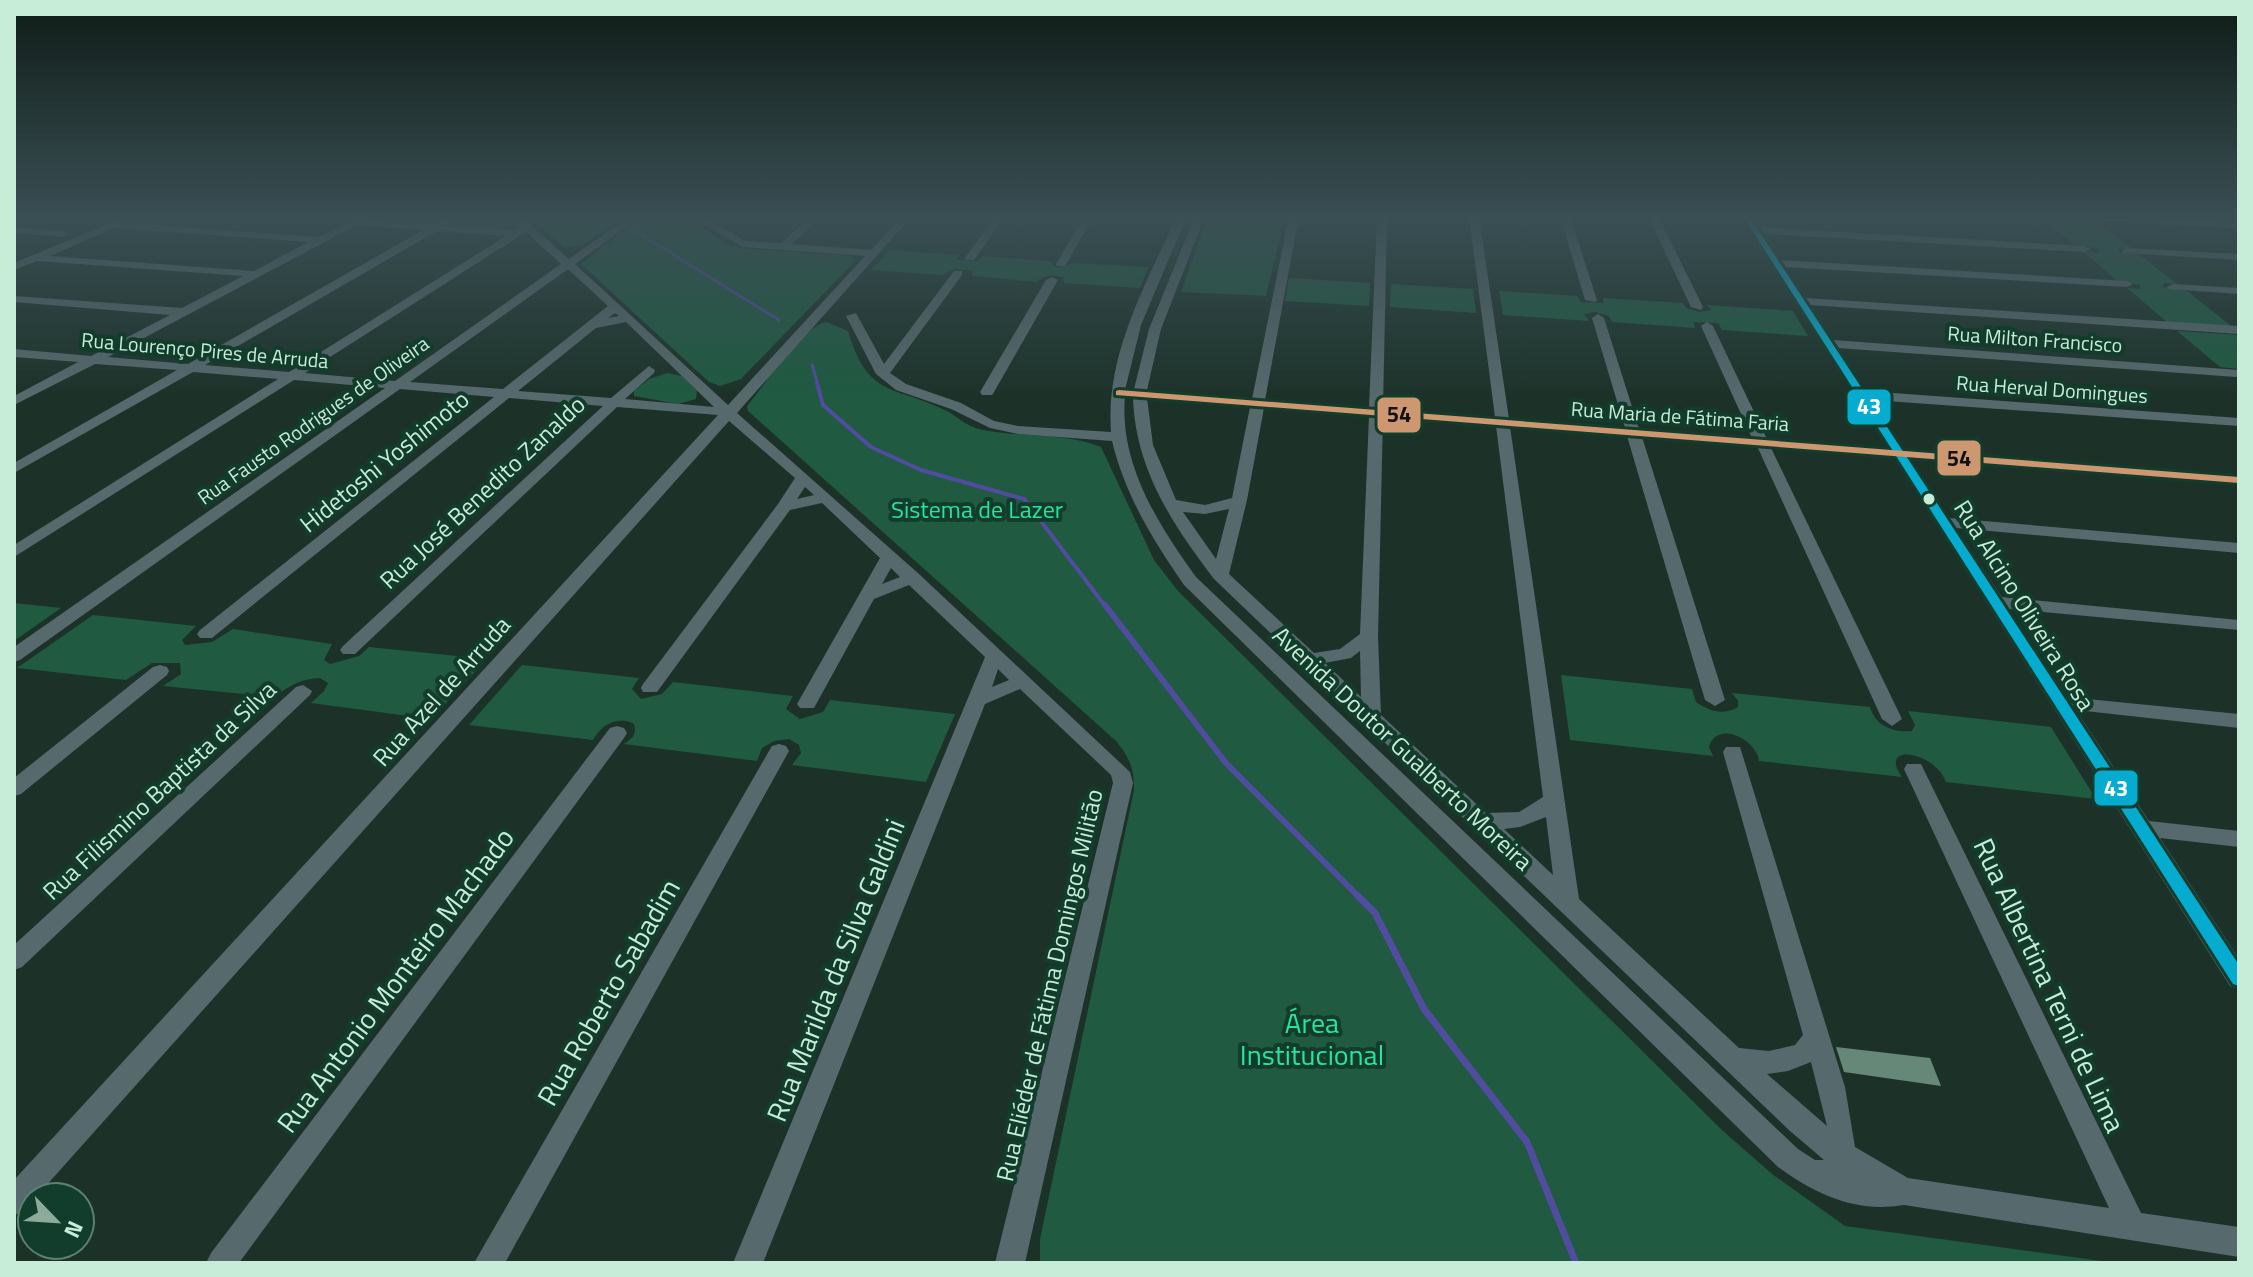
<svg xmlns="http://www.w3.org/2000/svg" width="2253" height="1277" viewBox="0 0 2253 1277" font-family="'Titillium Web',sans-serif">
<rect width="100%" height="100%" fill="#1c3229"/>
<!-- green -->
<path fill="#1f5a41" d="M461 216H507L516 224 499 229 450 224Z
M528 216H624L584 244 565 248Z
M642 216H684L725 243 741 248 851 256 856 260 741 379 720 386 709 382 581 264Z
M1208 216H1285L1266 296 1181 292Z
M2044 219 2097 222 2131 248H2119V252L2140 255 2177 284 2164 283 2162 287 2187 291 2231 326 2167 322 2127 288 2140 289V285L2116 280 2084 252 2099 253V249L2074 244Z
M890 250 959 255 957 260 979 261 982 256 1049 261 1057 268 1073 263 1148 267 1140 288 1064 283 1063 277C1053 275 1044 275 1036 282L972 276 973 271 955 269 942 275 871 270Z
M1289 278 1370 283 1369 306 1285 301Z
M1391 284 1473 289 1476 313 1390 307Z
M1499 291 1577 296 1581 302 1603 303V298L1683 303 1686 308 1699 312 1711 310 1707 305 1793 311 1808 336 1722 330 1718 323 1693 322 1695 328 1612 322 1609 316 1595 312 1584 314 1589 321 1503 315Z
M827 322 848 331C868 399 895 385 947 411 958 417 966 426 979 429 1018 438 1064 432 1101 447L1154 560 1178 591 1722 1130 1772 1174 1845 1226 2116 1263H1040V1239L1134 790C1134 768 1130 758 1116 741L748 411 747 406C763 387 805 323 827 322Z
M2177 331 2239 335V369L2220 367Z
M667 373 682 376 697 391 696 399 678 404 634 396V391L649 379Z
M14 603 61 608 14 641Z
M93 615 196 626 182 640 185 645 212 642 233 629 332 644 324 660 330 664 359 656 369 647 487 659 431 719 311 703 324 691 328 683 320 678C301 679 290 685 275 697L163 686 181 674 180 663H152L126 680 17 668Z
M522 665 639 678 632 689 641 699 662 694 673 682 793 696 786 709 800 719 823 712 830 700 955 714 926 782 792 765 801 753 799 745 789 739 774 741 762 748 757 761 624 744C633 738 637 734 634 724 618 715 601 725 593 740L469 725Z
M1561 675 1692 689 1696 702C1709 711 1723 716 1738 707V701L1732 693 1870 707C1875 726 1894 733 1912 731L1915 725 1908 711 2051 727 2096 799 1946 782C1935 751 1877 742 1902 777L1759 761C1757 740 1717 719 1709 747L1713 756 1570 740Z"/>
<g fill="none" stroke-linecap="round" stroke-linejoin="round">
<!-- stream-far3 -->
<path stroke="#504c9e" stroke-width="3" d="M608 216 611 218
M632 229 779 320
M812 365 818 385"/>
<!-- stream-far2 -->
<path stroke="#504c9e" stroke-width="4" d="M817 383 823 405 871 447 921 470 1024 499 1106 607"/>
<!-- stream-far1 -->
<path stroke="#504c9e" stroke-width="6" d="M1105 605 1226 763 1359 897"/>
<!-- stream -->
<path stroke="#504c9e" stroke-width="7" d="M1357 895 1375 913 1424 1009 1527 1142 1576 1263"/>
</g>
<!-- building -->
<path fill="#668879" d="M1836 1047 1930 1058 1941 1086 1844 1072Z"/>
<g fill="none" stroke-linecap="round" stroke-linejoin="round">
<!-- minor -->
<path fill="#56696c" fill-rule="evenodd" d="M360 216H372L367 220 433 224 448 216H460L446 225 515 230 521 227 510 216H521L569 259 630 216H641L575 264 728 405 865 256 743 247 690 216H702L745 241 781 243 811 216H822L792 244 871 250 902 216H912L737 413 919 574 1130 772 1133 783 1025 1263H995L1113 783 1111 775 1020 689 985 704 763 1263H733L985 657 909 585 874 599 814 708H800L797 704 880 558 822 503 790 510 657 692H643L641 688 643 684 778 504 795 478 729 421 36 1197H32V1202L24 1211 14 1215V1180L718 415 617 407 355 654H343L340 650 343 646 603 406 509 398 212 638H200L197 634 200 630 494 397 400 389 20 660 14 662V647L385 388 294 380 14 557V545L278 379 193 372 14 473V463L177 370 95 364 14 405V396L78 362 14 357V349L91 356 170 315 14 302V296L182 308 243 276 37 261 14 270V263L122 218 126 219V223L319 237ZM357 225 423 230 188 364 108 357ZM114 228 308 242 254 271 50 256ZM437 231 506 236 289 372 205 365ZM526 232 561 264 395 381 305 373ZM568 269 608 306 503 389 410 382ZM615 313 619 316 608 318ZM626 322 714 407 625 399 654 373 655 370 649 366 611 398 518 391 596 328ZM805 487 814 495 797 499ZM891 568 900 577 882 584ZM998 669 1009 680 992 687Z
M995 216H1005L974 260H966L965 258Z
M1084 216H1094L1065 266H1057L1056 264Z
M1177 216H1187L1141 325 1125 390 1134 389 1149 329 1195 216H1205L1161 329 1147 390 1252 399 1289 216H1299L1265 400 1369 408 1377 216H1387L1383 409 1495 417 1469 216H1479L1509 419 1625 428 1592 318 1598 314 1604 318 1639 429 1752 438 1701 326 1707 322 1713 326 1767 439 1888 448 1741 216H1751L1758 227 2085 246 2090 249 2085 252 1763 234 1780 260 2127 281 2133 284 2127 287 1784 267 1805 298 2239 326V334L1810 305 1833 340 2239 370V376L2236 377 1838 348 1866 391 2239 418V426L1872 400 1904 449 2239 475V485L1910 459 1949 518 2239 543V553L1956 528 2002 597 2239 620V630L2009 609 2067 697 2239 714V728L2076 710 2149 821 2239 831V847L2160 838 2239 959V989L2230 986 1894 457 1771 448 1902 719 1892 726 1882 719 1757 446 1642 437 1725 700 1715 706 1705 700 1627 436 1510 427 1579 899 1739 1048 1769 1051 1795 1045 1803 1035 1723 752 1726 747H1740L1845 1087 1855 1147 1908 1178 2109 1208 1904 769 1907 764H1921L2141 1213 2239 1227V1257L1904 1205C1856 1213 1817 1195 1778 1167L1184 585C1153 540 1125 495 1112 441L1018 434 990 428 951 409 896 390 876 374 846 316 856 313 884 364 954 271H962V275L890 373 906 384 961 403 994 421 1018 426 1111 432C1105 355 1146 284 1177 216ZM1125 396 1133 397C1135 468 1172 524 1214 579L1790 1131 1824 1160H1815L1798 1149 1196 577C1158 524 1119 464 1125 396ZM1147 398 1250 407 1232 498 1205 505 1176 500 1153 445ZM1264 408 1369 416 1360 634 1340 649 1314 653 1229 574 1247 500ZM1383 417 1496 426 1543 797 1519 812 1486 813 1381 715 1378 636ZM1229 509 1216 559 1183 512 1205 514ZM1360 651 1361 697 1325 663 1351 658ZM1546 817 1553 875 1504 829 1520 827ZM1811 1062 1827 1126 1767 1074 1788 1071Z
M1560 216H1570L1597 300 1595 302 1585 300Z
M1648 216H1658L1703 307 1701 310 1691 307Z
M2059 216 2239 222V228L2064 219Z
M14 227 63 231 68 234 63 237 14 233Z
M2127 248 2239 254V260L2123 253V249Z
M1052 277 1058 280 994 392 992 395H982L980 392 1046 280Z
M2173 284 2239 288V294L2169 289 2167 287Z
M160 665 167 667 169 671 167 675 21 794 14 796V778L153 667Z
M303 685 312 691 310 695 22 967 14 970V945L296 687Z
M617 726 624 728 627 733 624 738 239 1263H206L211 1253 610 728Z
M779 744 786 746 789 751 505 1263H474L769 751 772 746Z"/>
<defs>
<path id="bus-1" d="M1743 216H1749L2239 965V986L2233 984Z"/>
<path id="bus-2" d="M1119 390 2239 477V483L1116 395V391Z"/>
</defs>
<!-- bus-1 casing -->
<use href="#bus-1" stroke="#123c2b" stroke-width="6"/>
<!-- bus-2 casing -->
<use href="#bus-2" stroke="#123c2b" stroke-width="6"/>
<!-- bus-1 -->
<use href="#bus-1" fill="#06acd0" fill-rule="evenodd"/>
<!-- bus-2 -->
<use href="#bus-2" fill="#cd976f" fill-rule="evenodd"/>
</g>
<!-- sky -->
<linearGradient id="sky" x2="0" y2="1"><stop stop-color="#0f1c17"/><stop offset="0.55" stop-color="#3a4f54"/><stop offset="1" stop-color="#3a4f54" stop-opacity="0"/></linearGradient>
<rect width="2253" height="395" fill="url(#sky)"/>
<!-- markers -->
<circle fill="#c7ecd8" stroke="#123c2b" stroke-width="3" cx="1929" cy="499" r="7"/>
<g text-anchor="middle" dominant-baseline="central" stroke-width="8" stroke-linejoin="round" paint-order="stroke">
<!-- far-street labels -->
<g font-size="20" fill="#c7ecd8" stroke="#123c2b">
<text transform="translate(2035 339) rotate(4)">Rua Milton Francisco</text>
<text transform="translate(205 350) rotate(5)">Rua Lourenço Pires de Arruda</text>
<text transform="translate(2052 389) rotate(4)">Rua Herval Domingues</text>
<text transform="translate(1680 416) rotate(4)">Rua Maria de Fátima Faria</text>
<text transform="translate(313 420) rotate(-35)">Rua Fausto Rodrigues de Oliveira</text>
</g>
<!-- street labels -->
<g font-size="24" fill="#c7ecd8" stroke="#123c2b">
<text transform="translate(384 461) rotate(-39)">Hidetoshi Yoshimoto</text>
<text transform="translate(482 492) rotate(-43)">Rua José Benedito Zanaldo</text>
<text transform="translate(2025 605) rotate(58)">Rua Alcino Oliveira Rosa</text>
<text transform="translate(441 691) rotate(-48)">Rua Azel de Arruda</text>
<text transform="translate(1403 748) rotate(43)">Avenida Doutor Gualberto Moreira</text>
<text transform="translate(159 790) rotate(-43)">Rua Filismino Baptista da Silva</text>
<text transform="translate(1049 985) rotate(-77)">Rua Eliéder de Fátima Domingos Militão</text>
</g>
<!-- park labels -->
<g font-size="24" fill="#27e4a1" stroke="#123c2b">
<text x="977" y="509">Sistema de Lazer</text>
</g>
<!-- near-street labels -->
<g font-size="28" fill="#c7ecd8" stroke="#123c2b">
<text transform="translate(835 970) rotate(-68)">Rua Marilda da Silva Galdini</text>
<text transform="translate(395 980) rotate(-53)">Rua Antonio Monteiro Machado</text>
<text transform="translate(2050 985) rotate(65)">Rua Albertina Terni de Lima</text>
<text transform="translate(608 992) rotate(-60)">Rua Roberto Sabadim</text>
</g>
<!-- near-park labels -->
<g font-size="28" fill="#27e4a1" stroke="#123c2b">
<text x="1312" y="1022">Área<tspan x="1312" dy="32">Institucional</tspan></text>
</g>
</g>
<g stroke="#123c2b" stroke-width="3">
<rect x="1846" y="388" width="46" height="38" rx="8" fill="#06acd0"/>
<rect x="1376" y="396" width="46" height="38" rx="8" fill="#cd976f"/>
<rect x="1936" y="439" width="46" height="38" rx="8" fill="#cd976f"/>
<rect x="2093" y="769" width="46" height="38" rx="8" fill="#06acd0"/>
</g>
<g font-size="22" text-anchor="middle" font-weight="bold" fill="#fff">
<text x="1869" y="414">43</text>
<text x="2116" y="796">43</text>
</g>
<g font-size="22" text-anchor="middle" font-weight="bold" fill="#111">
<text x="1399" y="422">54</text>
<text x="1959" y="466">54</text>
</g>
<!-- border -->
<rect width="2253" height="1277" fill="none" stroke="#c7ecd8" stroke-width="32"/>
<!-- north arrow -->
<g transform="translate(56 1221) rotate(115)"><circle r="38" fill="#123c2b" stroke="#5a8270" stroke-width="2"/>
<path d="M0-6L14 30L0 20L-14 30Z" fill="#8bab9b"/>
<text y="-12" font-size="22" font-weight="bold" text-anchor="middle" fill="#c7ecd8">N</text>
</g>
</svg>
